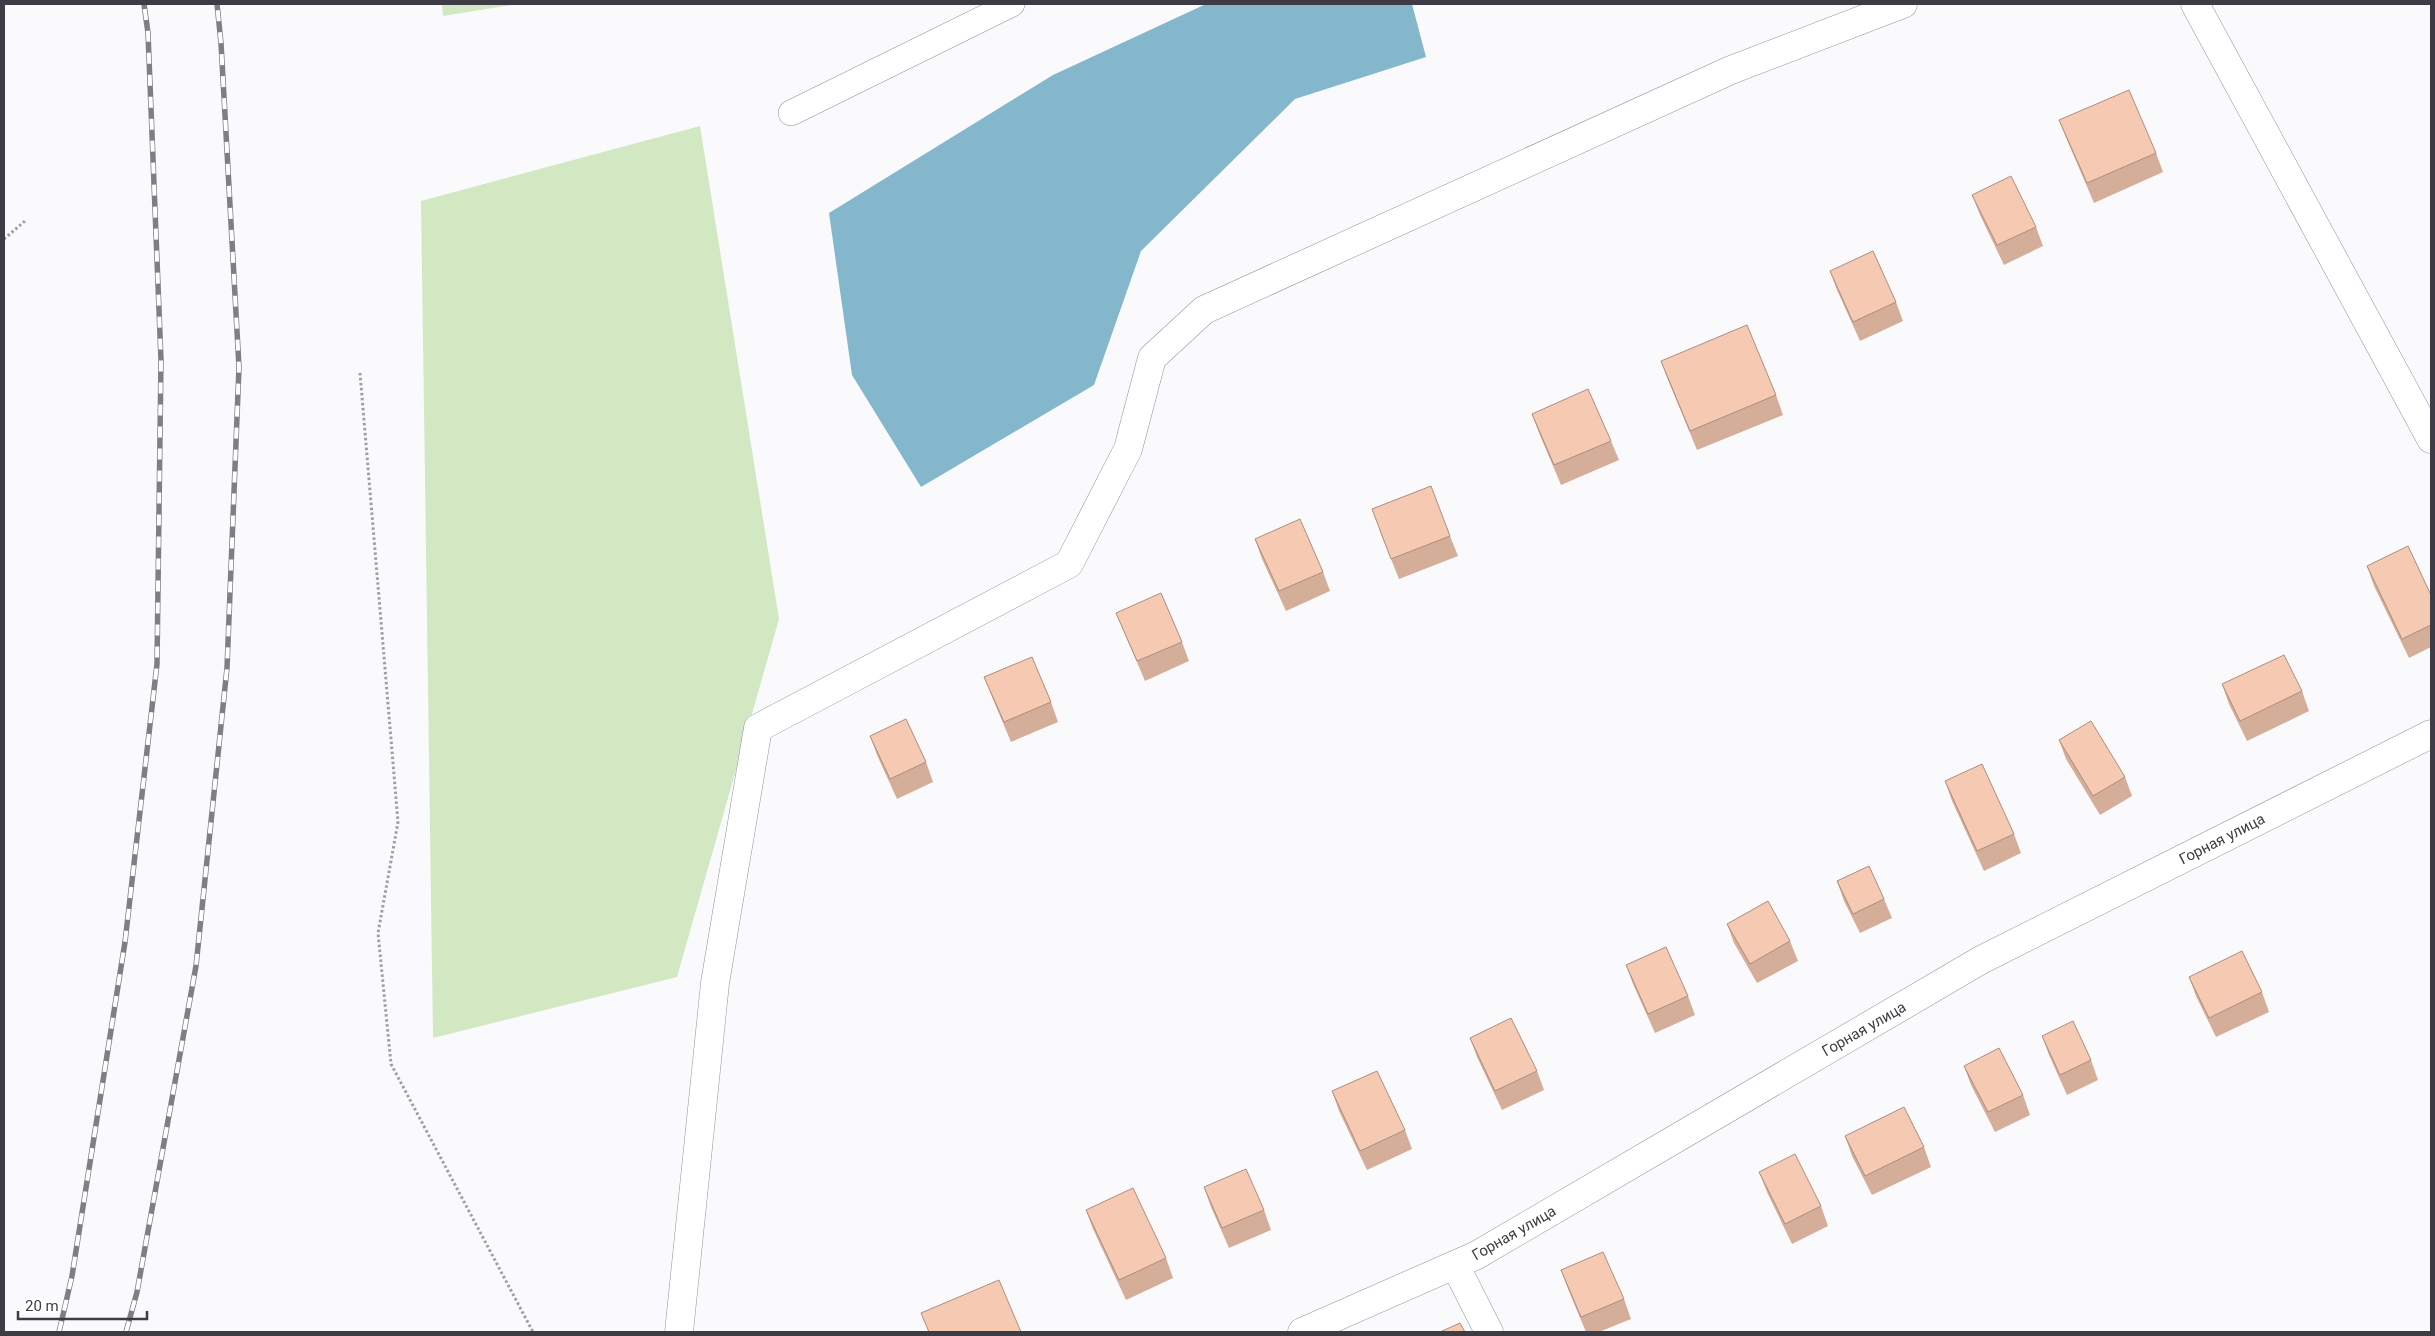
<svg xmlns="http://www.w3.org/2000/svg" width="2435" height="1336" viewBox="0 0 2435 1336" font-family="Roboto,sans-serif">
<rect width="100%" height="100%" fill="#fafafd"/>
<!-- green -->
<path fill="#d2e8c3" d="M442 4H518L443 16Z
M700 126 779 619 677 977 433 1038 421 201Z"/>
<!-- water -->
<path fill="#84b7cb" d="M1206 4H1412L1426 57 1295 99 1141 251 1094 385 921 487 852 375 829 213 1053 75Z"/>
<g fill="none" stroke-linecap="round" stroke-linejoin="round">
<defs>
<path id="lane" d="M791 113 1012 4"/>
<path id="street" d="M2195 4 2431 439
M1455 1265 1489 1332
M679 1332 715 983 758 728 1069 564 1128 449 1152 358 1204 310 1731 70 1903 4
M1302 1332 1477 1255 1981 960 2431 734"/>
</defs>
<!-- lane casing -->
<use href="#lane" stroke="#9490a2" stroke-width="26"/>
<!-- street casing -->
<use href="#street" stroke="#9490a2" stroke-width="29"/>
<!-- path -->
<path stroke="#9f9ea3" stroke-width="3" stroke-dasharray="2.5 2.5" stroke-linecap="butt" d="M4 239 25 221
M360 373 398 822 378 933 391 1064 533 1332"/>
<!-- lane -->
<use href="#lane" stroke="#fff" stroke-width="25"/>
<!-- street -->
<use href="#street" stroke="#fff" stroke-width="28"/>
<defs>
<path id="rail" d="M59 1332 72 1276 125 942 157 664 161 360 148 33 144 4
M126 1332 137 1292 196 966 227 668 239 367 221 43 217 4"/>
</defs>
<!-- rail casing -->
<use href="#rail" stroke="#7f7e84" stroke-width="5.5"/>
<!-- rail -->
<use href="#rail" stroke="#fff" stroke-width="4" stroke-dasharray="11" stroke-linecap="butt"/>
</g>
<!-- wall -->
<path fill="#d4ae99" d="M2059 120 2156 153 2163 172 2094 203 2067 140Z
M1972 195 2036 227 2043 246 2004 265 1980 215Z
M1830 271 1896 302 1903 321 1860 341 1837 290Z
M1661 361 1776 395 1783 415 1697 450 1668 380Z
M1532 414 1611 441 1619 460 1561 485 1539 433Z
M1379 529 1450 536 1458 556 1399 579Z
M1255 539 1323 572 1330 591 1286 611 1262 559Z
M2367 566 2431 595V647L2409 658 2374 586Z
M1116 613 1182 642 1189 661 1145 681 1124 632Z
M984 677 1051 702 1058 722 1011 742 992 697Z
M2222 684 2302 691 2309 711 2247 741 2229 704Z
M870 736 926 762 933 782 897 799 877 755Z
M2059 740 2125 777 2132 796 2100 815 2066 759Z
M1945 781 2014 834 2021 853 1984 871 1952 801Z
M1837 881 1884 899 1892 918 1860 933 1844 901Z
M1727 924 1790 941 1798 961 1757 983 1734 943Z
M1626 965 1688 996 1695 1015 1655 1033 1633 984Z
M2189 977 2262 992 2269 1012 2216 1037 2196 996Z
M2042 1036 2091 1060 2098 1080 2067 1095 2049 1055Z
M1470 1038 1537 1071 1544 1090 1502 1110 1477 1057Z
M1964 1066 2023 1095 2030 1115 1995 1132 1971 1085Z
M1332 1091 1405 1130 1412 1149 1367 1170 1339 1111Z
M1845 1136 1924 1147 1931 1167 1872 1195 1852 1156Z
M1759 1172 1821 1206 1828 1226 1792 1244 1767 1192Z
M1204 1187 1264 1210 1271 1230 1229 1248 1211 1207Z
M1086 1210 1166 1258 1173 1278 1126 1300 1093 1229Z
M1561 1270 1624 1299 1631 1319 1599 1332H1586L1568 1289Z"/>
<!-- building -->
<path fill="#f6cab2" stroke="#ac8d7d" d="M2129 90 2156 153 2087 183 2059 120Z
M2011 176 2036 227 1997 245 1972 195Z
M1873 251 1896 302 1853 322 1830 271Z
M1747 325 1776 395 1690 431 1661 361Z
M1588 389 1611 441 1554 465 1532 414Z
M1431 486 1450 536 1391 559 1372 509Z
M1300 519 1323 572 1279 591 1255 539Z
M2408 546 2431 595V625L2402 639 2367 566Z
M1161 593 1182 642 1137 661 1116 613Z
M2284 655 2302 691 2240 721 2222 684Z
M1032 657 1051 702 1004 722 984 677Z
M906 719 926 762 890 779 870 736Z
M2091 721 2125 777 2093 796 2059 740Z
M1982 764 2014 834 1977 851 1945 781Z
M1869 866 1884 899 1853 914 1837 881Z
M1768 901 1790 941 1750 964 1727 924Z
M1666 947 1688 996 1648 1014 1626 965Z
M2242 951 2262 992 2209 1018 2189 977Z
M1511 1018 1537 1071 1495 1091 1470 1038Z
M2073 1021 2091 1060 2060 1075 2042 1036Z
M1999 1048 2023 1095 1988 1112 1964 1066Z
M1377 1071 1405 1130 1360 1151 1332 1091Z
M1904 1107 1924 1147 1865 1176 1845 1136Z
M1795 1154 1821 1206 1785 1224 1759 1172Z
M1246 1169 1264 1210 1222 1228 1204 1187Z
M1133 1188 1166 1258 1119 1280 1086 1210Z
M1603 1252 1624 1299 1581 1317 1561 1270Z
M999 1280 1021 1332H929L921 1313Z
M1460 1323 1465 1332H1440Z"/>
<g text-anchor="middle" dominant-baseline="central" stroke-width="4.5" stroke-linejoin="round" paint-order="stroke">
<!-- street labels -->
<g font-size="15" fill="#3d3b43" stroke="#fff">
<text transform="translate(2222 839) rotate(-27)">Горная улица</text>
<text transform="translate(1864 1029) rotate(-30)">Горная улица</text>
<text transform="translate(1514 1233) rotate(-30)">Горная улица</text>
</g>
</g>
<!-- border -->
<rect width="2435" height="1336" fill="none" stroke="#3d3b43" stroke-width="10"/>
<!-- scale -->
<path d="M18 1311v8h129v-8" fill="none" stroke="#3d3b43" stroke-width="2.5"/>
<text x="25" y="1311" font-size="15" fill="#3d3b43" stroke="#ffffff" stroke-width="4" paint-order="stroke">20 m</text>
</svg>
